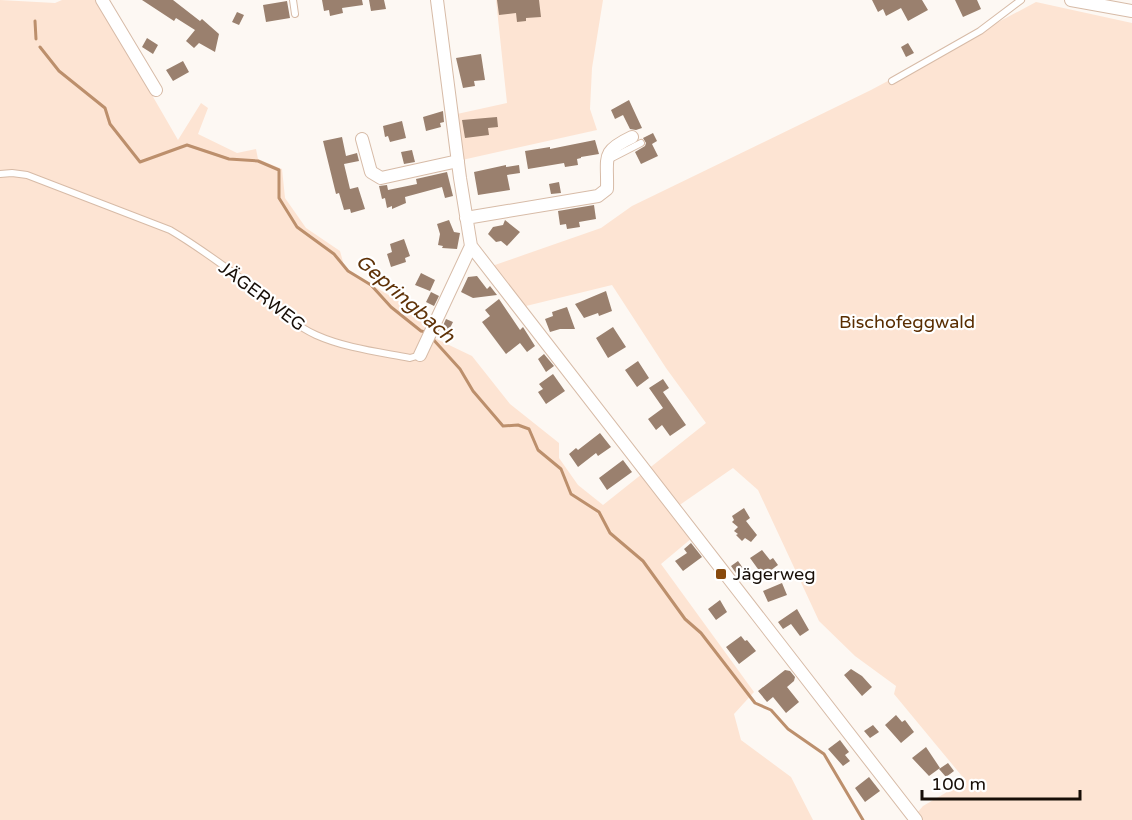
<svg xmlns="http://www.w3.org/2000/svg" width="1132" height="820" viewBox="0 0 1132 820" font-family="'Varela Round',sans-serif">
<rect width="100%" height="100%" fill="#fdf8f3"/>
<!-- green -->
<path fill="#fde4d3" d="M0 0 55 3 62 0H97L178 140 201 103 208 108 198 134 237 153 256 149 258 159 282 169 285 198 306 228 340 251 345 269 432 321 426 334 472 356 510 404 559 443V458L578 485 603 505 706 423 666 368 612 285 526 306 492 266 601 228 632 206 871 90 1036 2 1132 23V820H911L923 806 966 781 894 694 896 686 855 656 819 621 758 490 733 468 671 511 692 538 661 564 754 692 734 714 741 740 791 777 813 820H0Z
M496 0H603L592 68 590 109 597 130 462 160 457 114 507 103Z"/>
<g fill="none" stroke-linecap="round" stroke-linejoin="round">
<!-- stream -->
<path stroke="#bc8f6c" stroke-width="3" d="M35 21 36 39
M40 47 59 71 105 108 110 124 140 162 187 145 229 159 258 161 279 170V198L297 227 334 254 348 271 371 285 391 307 421 331 426 332
M431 337 460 369 473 391 503 426 518 425 529 429 538 450 561 469 571 494 599 512 610 533 643 561 685 619 701 633 755 703 771 710 788 729 824 754 863 820"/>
</g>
<!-- building -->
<path fill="#9a806e" d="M142 0H173L200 21 202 19 219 34 215 52 199 43 194 48 186 41 195 30 176 18 174 21Z
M322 0H362L363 5 342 8 343 13 330 16 329 10 324 11Z
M369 0H384L386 9 371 11Z
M497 0H539L541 17 526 18V21L517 22 516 13 499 15Z
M872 0H922L928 10 908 21 901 8 886 16 883 9 878 12Z
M955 0H977L981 9 963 17Z
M287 1 290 18 266 22 263 5Z
M237 12 244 15 239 25 232 22Z
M147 38 158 45 153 54 142 47Z
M908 43 914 53 906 57 901 47Z
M481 54 485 80 474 81 475 86 463 88 456 58Z
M183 61 189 72 173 81 166 70Z
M629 100 642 128 636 130 630 129 623 115 615 119 611 110Z
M443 111 444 122 440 123 441 127 426 131 423 117Z
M497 117 498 127 488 128 489 135 465 138 462 120Z
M402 121 406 138 390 142 388 136 385 137 383 126Z
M653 133 657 141 652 144 658 156 641 164 635 152 645 146 646 143 643 138Z
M342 137 346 156 357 153 359 161 344 164 350 189 358 187 365 209 351 213 350 209 344 210 339 193 336 194 323 141Z
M595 140 599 154 581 157V158L577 159 578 165 565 167 564 163 528 169 525 151 550 147V149Z
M412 150 415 162 404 164 401 152Z
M506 165V167L519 165 520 173 507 175 510 190 478 195 474 172Z
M447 172 453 196 445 198 442 187 405 197 406 203 392 209V206L387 208 385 198 382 199 379 186 387 185 388 190 417 184 416 179Z
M559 182 561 193 551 194 549 184Z
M594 205 596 219 579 222 580 227 567 229 566 224 560 225 558 211Z
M449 220 454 232 460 233 457 249 442 248 443 246 438 245 440 234 437 224Z
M505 220 520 232 507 246 501 241 496 242 488 234 493 227 503 225Z
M404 239 410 256 405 258 406 262 391 267 387 254 392 252 390 244Z
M421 273 435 280 430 291 415 285Z
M477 276 487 289 490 286 497 295 473 298 461 292 468 277Z
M606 291 612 311 599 316 598 313 584 318 575 304Z
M431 292 439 296 434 306 426 302Z
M499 299 520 330 523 327 535 346 527 352 520 343 506 354 482 322 490 316 485 310Z
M567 307 575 329H560L550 332 545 319 553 316 552 312Z
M446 319 453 322 448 332 442 328Z
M613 327 626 347 608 358 596 338Z
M544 354 554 366 546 372 538 359Z
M638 361 649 378 637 387 625 370Z
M553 374 565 391 546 404 538 392 543 389 539 384Z
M663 379 669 388 663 392 686 425 670 436 662 425 656 430 648 419 663 408 649 388Z
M600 433 611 447 598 456 596 453 578 467 569 454 576 448 578 450Z
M623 460 632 472 607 490 599 478Z
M744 508 750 518 746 521 757 535 751 542 745 538 742 541 736 535 738 534 734 531 738 527 732 522 734 520 732 516Z
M691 543 702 557 683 571 675 561 687 553 684 549Z
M762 550 770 560 773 558 778 565 763 576 750 558Z
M738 561 745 571 738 576 731 566Z
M782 583 787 595 768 602 763 591Z
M720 600 727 612 716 620 708 609Z
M797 609 809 630 800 636 791 624 783 629 778 622Z
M741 636 745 641 747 640 756 651 739 664 726 647Z
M851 669 862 676 872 687 862 696 844 675Z
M785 670 790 671 795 677 794 681 787 687 799 702 786 713 773 697 767 702 758 691Z
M896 715 902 722 905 720 914 732 901 743 885 725Z
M873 725 879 732 870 738 864 731Z
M840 740 849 752 845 755 850 761 843 766 828 749Z
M926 747 940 768 929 776 912 758Z
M948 763 954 771 946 777 939 769Z
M869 777 880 791 865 802 855 788Z"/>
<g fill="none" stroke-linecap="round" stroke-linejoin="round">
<defs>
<path id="lane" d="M293 0 295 14
M892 81 980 31 1021 0
M608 160 641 143
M0 174 12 173 27 175 170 230C199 247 227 268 254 288 274 305 292 324 316 335 345 348 379 352 410 358L420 355"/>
<path id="street" d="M102 0 156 90
M437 0 460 178 471 246 916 820
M1071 0 1132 11
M362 139 371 172 381 178 458 161
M466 218 598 196 607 189C608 157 600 152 632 137
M420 355 471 246"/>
</defs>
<!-- lane casing -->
<use href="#lane" stroke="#d7bba7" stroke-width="8"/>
<!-- street casing -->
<use href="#street" stroke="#d7bba7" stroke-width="14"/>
<!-- lane -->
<use href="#lane" stroke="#fff" stroke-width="6"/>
<!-- street -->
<use href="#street" stroke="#fff" stroke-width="12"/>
</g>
<!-- markers -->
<rect fill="#884a0d" stroke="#fff" stroke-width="2" x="715" y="568" width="12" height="12" rx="3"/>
<g text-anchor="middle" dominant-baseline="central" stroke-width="4.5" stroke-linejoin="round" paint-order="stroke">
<!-- street labels -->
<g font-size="18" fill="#170e07" stroke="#fff">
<text transform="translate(262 296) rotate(37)">JÄGERWEG</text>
</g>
<!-- park labels -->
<g font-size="18" fill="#592d01" stroke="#fff">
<text x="907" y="322">Bischofeggwald</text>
</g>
<!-- poi labels -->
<g font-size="18" fill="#170e07" stroke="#fff" text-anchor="start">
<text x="733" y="574">Jägerweg</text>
</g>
<!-- water labels -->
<g font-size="20" font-style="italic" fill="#5f3207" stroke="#fff">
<text transform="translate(405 299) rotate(41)">Gepringbach</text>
</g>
</g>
<!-- scale -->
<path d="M922 790v9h158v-9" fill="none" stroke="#170e07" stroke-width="3"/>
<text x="931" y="790" font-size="18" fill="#170e07" stroke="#ffffff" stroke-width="4.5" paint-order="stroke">100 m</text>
</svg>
